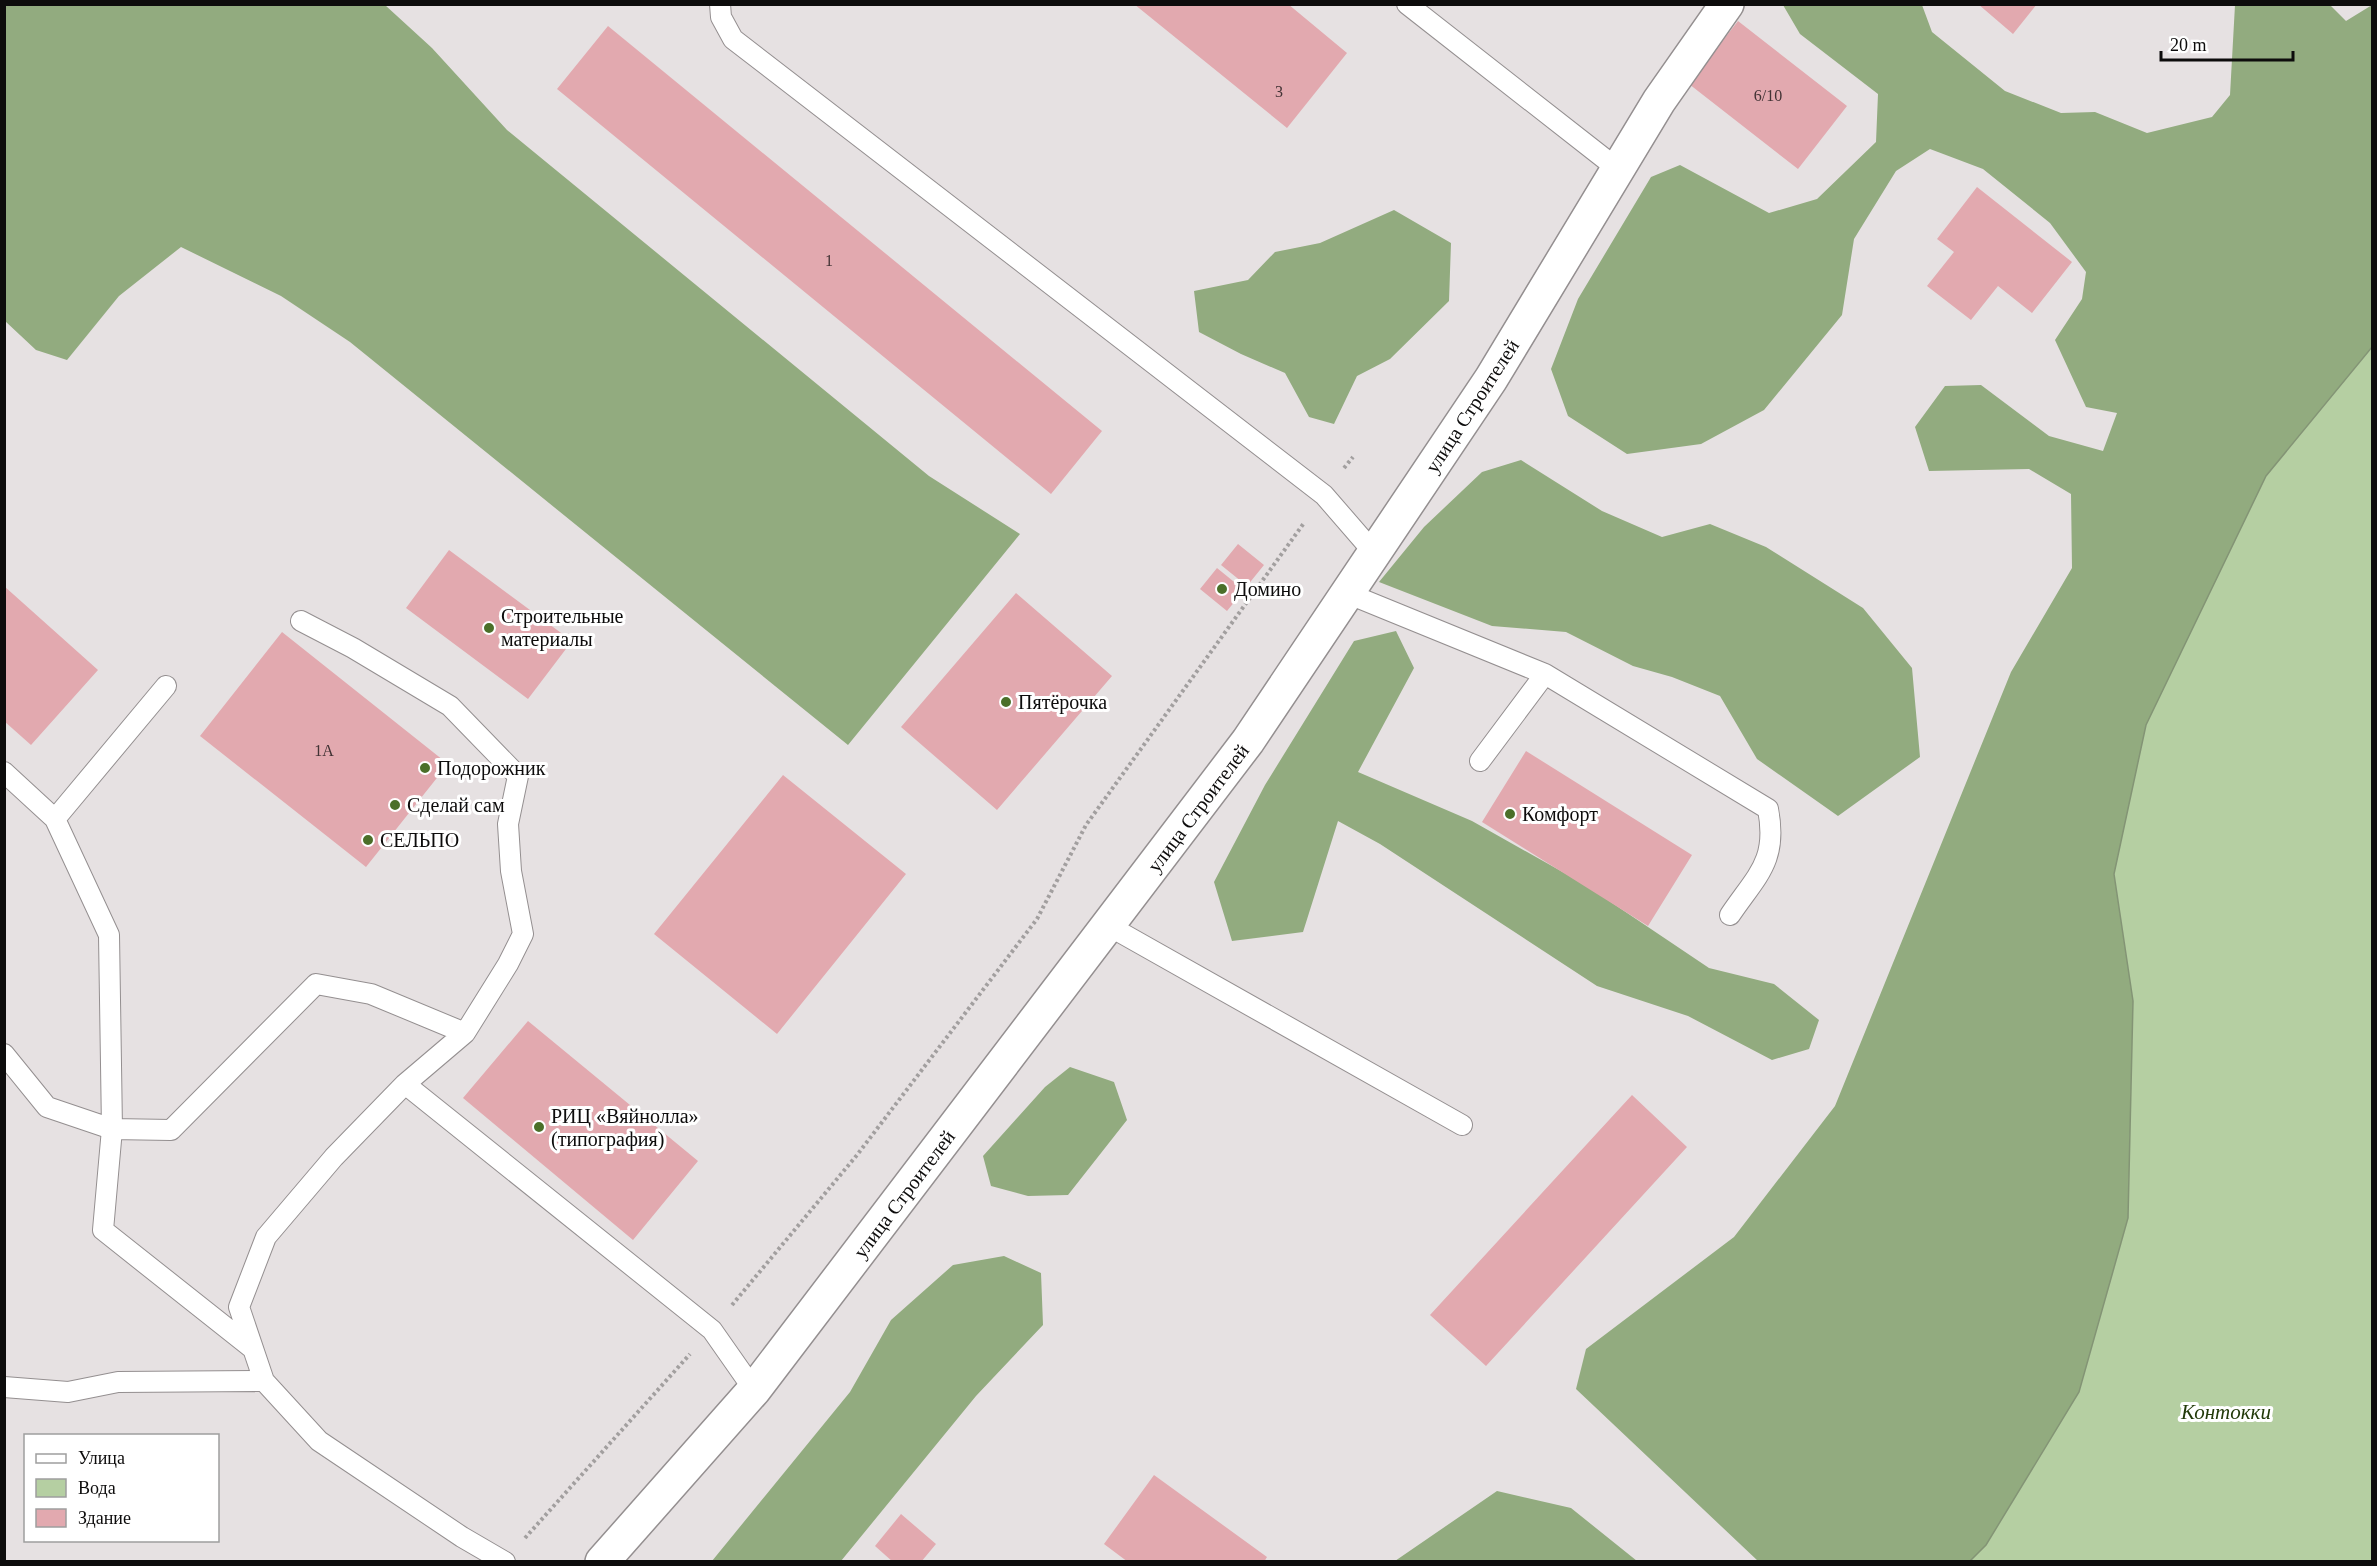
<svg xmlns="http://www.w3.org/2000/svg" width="2377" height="1566" viewBox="0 0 2377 1566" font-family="Georgia,serif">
<rect width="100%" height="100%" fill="#e6e1e2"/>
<!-- forest -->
<path fill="#92ab7f" d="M4 5H385L432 48 507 130 929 476 1020 534 848 745 350 342 281 296 181 247 119 296 67 360 36 350 5 321Z
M1783 5H1922L1932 32 2005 91 2061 113 2095 112 2147 133 2212 117 2230 95 2235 5H2330L2346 21 2372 5V347L2266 476 2114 874 2133 1001 2128 1218 2079 1392 1986 1545 1970 1561H1758L1576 1389 1586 1349 1734 1237 1835 1106 2011 672 2072 568 2071 494 2029 469 1929 471 1915 427 1945 386 1981 385 2049 436 2103 451 2117 413 2086 407 2055 340 2082 299 2086 272 2050 223 1983 169 1930 149 1896 171 1854 239 1842 315 1764 410 1701 444 1627 454 1568 416 1551 369 1578 299 1651 177 1680 165 1769 213 1817 199 1876 142 1878 94 1800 34Z
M1394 210 1451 243 1449 301 1390 359 1357 376 1334 424 1309 417 1285 373 1241 354 1199 332 1194 291 1248 280 1275 252 1320 243Z
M1521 460 1602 511 1662 537 1710 524 1766 547 1863 608 1912 668 1920 757 1838 816 1757 759 1720 696 1672 677 1633 666 1566 632 1492 626 1379 582 1424 527 1482 472Z
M1396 631 1414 668 1358 772 1472 821 1584 884 1709 968 1774 984 1819 1020 1809 1049 1772 1060 1688 1016 1597 986 1380 844 1338 821 1303 932 1232 941 1214 882 1265 785 1354 641Z
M1070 1067 1114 1082 1127 1120 1068 1195 1028 1196 991 1186 983 1156 1045 1087Z
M1004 1256 1041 1273 1043 1325 976 1396 841 1561H712L850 1392 891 1320 953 1265Z
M1497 1491 1571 1508 1637 1561H1395Z"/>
<!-- water -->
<path fill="#b5cfa2" stroke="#839475" stroke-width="1.5" d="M2372 347V1561H1970L1986 1545 2079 1392 2128 1218 2133 1001 2114 874 2146 725 2266 476Z"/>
<!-- building -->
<path fill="#e2a9af" d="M1134 4H1288L1347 53 1287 128Z
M1978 4H2037L2013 34Z
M1738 21 1847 106 1798 169 1689 84Z
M608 26 1102 431 1051 494 557 89Z
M1977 187 2072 262 2032 313 1998 286 1971 320 1927 286 1954 252 1937 239Z
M1238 544 1264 565 1247 586 1221 565Z
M449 550 572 641 528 699 406 608Z
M1217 568 1244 590 1227 611 1200 589Z
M4 586 98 670 31 745 4 721Z
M1016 593 1112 676 997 810 901 727Z
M282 632 448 764 366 867 200 736Z
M1526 751 1692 855 1648 926 1482 822Z
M783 775 906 874 777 1034 654 934Z
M528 1021 698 1161 633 1240 463 1098Z
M1632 1095 1687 1147 1486 1366 1430 1315Z
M1154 1475 1267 1557 1264 1562H1128L1104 1544Z
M901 1514 936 1544 921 1562H893L875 1546Z"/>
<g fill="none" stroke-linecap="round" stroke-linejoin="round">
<defs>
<path id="lane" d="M720 4 721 17 733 39 1324 495 1376 555
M1407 4 1619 170
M1349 594 1545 674 1480 761
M301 621 353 648 450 706 518 776 508 824 511 871 523 934 508 964 465 1033 405 1084 334 1157 266 1237 239 1307 264 1381 319 1441 462 1537 505 1562
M1545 674 1768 809C1778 861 1757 875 1730 915
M4 772 55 819 109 935 112 1129 103 1230 253 1349
M55 819 166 686
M1109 926 1462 1125
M4 1054 47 1107 112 1129 171 1130 316 984 371 994 465 1033
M405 1084 712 1330 754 1390
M4 1387 68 1392 118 1382 264 1381"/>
<path id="secondary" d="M602 1562 754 1390 1248 741 1491 379 1659 101 1727 4"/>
</defs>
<!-- lane casing -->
<use href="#lane" stroke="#948f90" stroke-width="22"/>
<!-- secondary casing -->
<use href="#secondary" stroke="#948f90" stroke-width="36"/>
<!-- path -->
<path stroke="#a29f9f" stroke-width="4" stroke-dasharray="3 3" stroke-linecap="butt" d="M1344 468 1353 457
M732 1305 857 1155 1037 919 1086 825 1304 523
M525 1538 690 1354"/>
<!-- lane -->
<use href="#lane" stroke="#fff" stroke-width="20"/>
<!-- secondary -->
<use href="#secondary" stroke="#fff" stroke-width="33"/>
</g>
<!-- markers -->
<g fill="#4b6f29" stroke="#fff" stroke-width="2">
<circle cx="1222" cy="589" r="6"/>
<circle cx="489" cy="628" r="6"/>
<circle cx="1006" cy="702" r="6"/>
<circle cx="425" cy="768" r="6"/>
<circle cx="395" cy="805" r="6"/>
<circle cx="1510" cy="814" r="6"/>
<circle cx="368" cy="840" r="6"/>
<circle cx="539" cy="1127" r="6"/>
</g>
<g text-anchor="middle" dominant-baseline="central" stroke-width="6" stroke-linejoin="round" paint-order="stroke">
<!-- number labels -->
<g font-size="16" fill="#423335">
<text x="1279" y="91">3</text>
<text x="1768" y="95">6/10</text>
<text x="829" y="260">1</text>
<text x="324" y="750">1А</text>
</g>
<!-- street labels -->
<g font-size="20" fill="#0d0c0c" stroke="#fff">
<text transform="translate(1472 406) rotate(-57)">улица Строителей</text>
<text transform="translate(1198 808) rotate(-53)">улица Строителей</text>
<text transform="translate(904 1194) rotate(-53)">улица Строителей</text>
</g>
<!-- poi labels -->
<g font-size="20" fill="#0d0c0c" stroke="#fff" text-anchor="start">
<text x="1234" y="589">Домино</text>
<text x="501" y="616">Строительные<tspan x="501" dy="23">материалы</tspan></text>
<text x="1018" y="702">Пятёрочка</text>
<text x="437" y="768">Подорожник</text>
<text x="407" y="805">Сделай сам</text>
<text x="1522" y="814">Комфорт</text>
<text x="380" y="840">СЕЛЬПО</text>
<text x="551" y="1116">РИЦ «Вяйнолла»<tspan x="551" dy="23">(типография)</tspan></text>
</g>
<!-- water labels -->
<g font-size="21" font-style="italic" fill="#223a09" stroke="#fff">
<text x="2226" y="1412">Контокки</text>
</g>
</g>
<!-- border -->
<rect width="2377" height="1566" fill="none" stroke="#0d0c0c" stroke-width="12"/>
<!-- legend -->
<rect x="24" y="1434" width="195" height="108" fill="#ffffff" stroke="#9e9e9e" stroke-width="1.5"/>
<rect x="36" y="1454" width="30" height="9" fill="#ffffff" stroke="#9e9e9e" stroke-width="1.5"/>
<text x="78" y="1464" font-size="18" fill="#0d0c0c">Улица</text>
<rect x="36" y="1479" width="30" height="18" fill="#b5cfa2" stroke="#9e9e9e" stroke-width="1.5"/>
<text x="78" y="1494" font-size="18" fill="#0d0c0c">Вода</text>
<rect x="36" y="1509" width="30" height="18" fill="#e2a9af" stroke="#9e9e9e" stroke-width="1.5"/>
<text x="78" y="1524" font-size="18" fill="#0d0c0c">Здание</text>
<!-- scale -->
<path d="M2161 51v9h132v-9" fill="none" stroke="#0d0c0c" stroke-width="3"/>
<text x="2170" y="51" font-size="18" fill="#0d0c0c" stroke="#ffffff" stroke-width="4.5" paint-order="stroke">20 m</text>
</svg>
